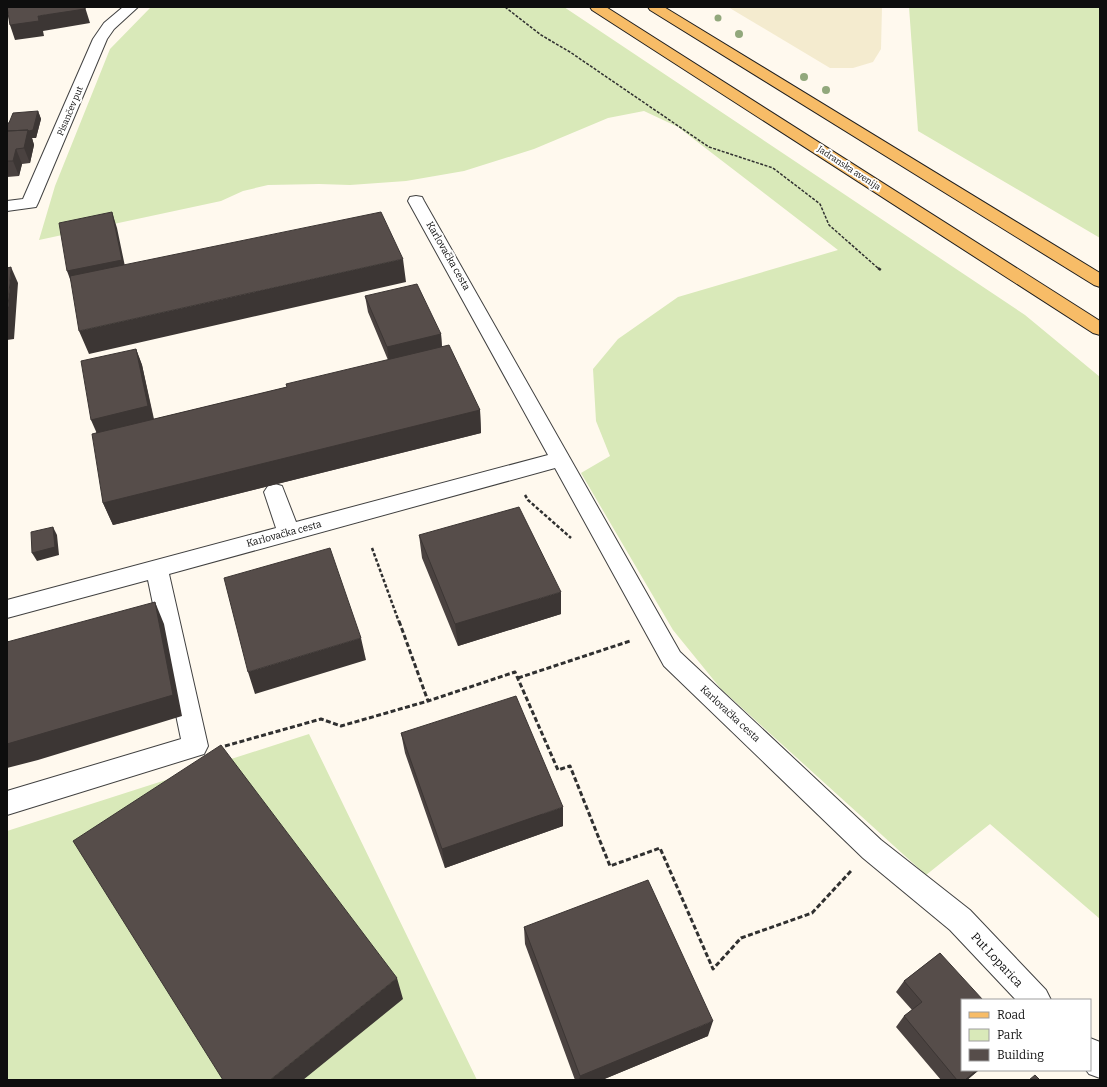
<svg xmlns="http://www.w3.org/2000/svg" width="1107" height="1087" viewBox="0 0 1107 1087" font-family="Bitter,serif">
<rect width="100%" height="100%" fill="#fff9ee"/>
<!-- farmland -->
<path fill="#f4ebcf" d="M728 7H882L881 49 873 62 853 68H830Z"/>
<!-- green -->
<path fill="#d9e9b9" d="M151 7H564L1025 315 1100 377V919L990 824 926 875 721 689 673 630 581 473 610 456 596 421 593 369 618 339 678 297 838 250 678 127 644 111 608 118 534 149 464 171 406 181 350 185 319 184 268 185 243 191 221 201 39 240 55 186 110 49Z
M909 7H1100V238L918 131Z
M309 734 477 1080H7V831Z"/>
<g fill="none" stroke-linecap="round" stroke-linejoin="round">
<defs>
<path id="minor" d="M123 7H138L114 29 107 39 38 203 36 207 7 211V201L23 199 93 39 104 23Z
M416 196 422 197 424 201 680 652 881 840 970 910 1046 990 1051 1000H1016L950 930 863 858 664 666 555 468 169 574 208 746 204 754 7 815V791L181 739 148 580 7 618V600L276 528 264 492 268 486 275 484 282 486 296 522 548 455 408 201 410 197Z
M1090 1038 1100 1042V1078L1089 1074 1086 1070H1090Z"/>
<path id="major" d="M590 7H606L1100 321V335L1093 333 592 10Z
M648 7H664L1100 273V287L1094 285 650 10Z"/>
</defs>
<!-- minor casing -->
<use href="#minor" stroke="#414141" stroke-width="2"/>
<!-- major casing -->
<use href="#major" stroke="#1f1f1f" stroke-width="2"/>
<!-- path-far2 -->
<path stroke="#303030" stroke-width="1.5" stroke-dasharray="3 1.5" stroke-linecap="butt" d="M505 7 541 35 570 52 709 147 773 168 820 204 829 225 879 269"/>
<!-- path-far1 -->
<path stroke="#303030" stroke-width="2.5" stroke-dasharray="3.5 2" stroke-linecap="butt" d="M878 268 882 271
M525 495 528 500 571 538
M372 548 399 622"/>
<!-- path -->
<path stroke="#303030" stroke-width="3" stroke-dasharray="5 2.5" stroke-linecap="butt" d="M399 621 428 701
M518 678 630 641
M225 746 321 719 341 726 428 701 515 672 558 770 570 766 610 866 660 848 713 969 741 938 812 913 851 871"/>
<!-- minor -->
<use href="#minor" fill="#fff" fill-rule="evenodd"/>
<!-- major -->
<use href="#major" fill="#f7bc67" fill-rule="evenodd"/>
</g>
<!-- trees -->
<g fill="#92a87c">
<circle cx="718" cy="18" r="3.5"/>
<circle cx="739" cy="34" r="4"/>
<circle cx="804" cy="77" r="4"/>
<circle cx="826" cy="90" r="4"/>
</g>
<!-- wall -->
<path fill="#4a4240" d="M38 111 41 119 36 138H32L34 145 30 163 22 164 19 176 7 177V123H9Z
M365 296 441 334 442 347 480 410 481 433 113 525 103 503 96 433 136 349 142 365 154 419 287 387 388 360 368 312Z
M419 535 561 614 458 646 422 558Z
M401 733 563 826 445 868 405 753Z
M524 927 708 1036 602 1080H575L525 944Z
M940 953 962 1070H979L967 1080H941L896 1027 904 1016 912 1010 896 992 904 981Z"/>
<!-- shaded-wall -->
<path fill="#3c3634" d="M85 7 90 23 43 31 44 36 15 40 10 25 38 16Z
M38 111 41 119 36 138H32L34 145 30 163 24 148 7 141Z
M16 149 22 164 19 176 13 161Z
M112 212 117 228 127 276 73 287 67 271Z
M403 259 406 282 89 354 79 331Z
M11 267 18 283 14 339 7 340V321Z
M441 334 442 350 389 363 387 347Z
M136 349 142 365 154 422 98 436 91 420Z
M480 410 481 433 113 525 103 503Z
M53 527 57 535 59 555 37 561 32 553Z
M561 592V614L458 646 455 624Z
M155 602 164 624 182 716 38 760 7 768V744Z
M361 638 366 660 255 694 248 672Z
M563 807V826L445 868 442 849Z
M397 978 403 999 303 1080H270Z
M713 1021 708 1036 602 1080H579L580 1076Z
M977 1070H979L967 1080H965Z"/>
<!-- building -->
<path fill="#564d4a" stroke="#3c3634" d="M7 7H85V9L38 16 39 21 10 25Z
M38 111 33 130 29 131 28 130 7 131V123H9L13 113Z
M28 130 24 148 16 149 13 161H7V131Z
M112 212 122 260 67 271 59 223Z
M381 212 403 259 79 331 70 276Z
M11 267 7 321V268Z
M417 284 441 334 387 347 365 296Z
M449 345 480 410 103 503 92 434 287 387 286 384Z
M136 349 148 406 91 420 81 361Z
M519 507 561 592 455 624 419 535Z
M53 527 55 547 32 553 31 532Z
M330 548 361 638 248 672 224 578Z
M155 602 173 695 7 744V642Z
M516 696 563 807 442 849 401 733Z
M221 745 397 978 270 1080H223L73 841Z
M648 880 713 1021 580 1076 524 927Z
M940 953 983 1000H962V1070H977L965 1080H957L904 1016 922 1002 904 981Z
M1035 1075 1040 1080H1029Z"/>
<g text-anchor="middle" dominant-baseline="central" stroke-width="4" stroke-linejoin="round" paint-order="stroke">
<!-- far-street labels -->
<g font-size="9" fill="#0e0e0e" stroke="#fff">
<text transform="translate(70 111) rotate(-67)">Pisančev put</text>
<text transform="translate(849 168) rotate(33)">Jadranska avenija</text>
</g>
<!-- street labels -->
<g font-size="10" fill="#0e0e0e" stroke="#fff">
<text transform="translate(448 256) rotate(60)">Karlovačka cesta</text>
<text transform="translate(284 534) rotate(-15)">Karlovačka cesta</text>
<text transform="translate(730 714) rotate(43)">Karlovačka cesta</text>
</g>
<!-- near-street labels -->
<g font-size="12" fill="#0e0e0e" stroke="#fff">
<text transform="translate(997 960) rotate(47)">Put Loparica</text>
</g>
</g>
<!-- border -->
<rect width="1107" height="1087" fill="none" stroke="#0e0e0e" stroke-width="16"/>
<!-- legend -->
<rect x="961" y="999" width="130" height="72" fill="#ffffff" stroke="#9f9f9f"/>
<rect x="969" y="1012" width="20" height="6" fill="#f7bc67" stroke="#9f9f9f"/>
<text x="997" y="1019" font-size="12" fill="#0e0e0e">Road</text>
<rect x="969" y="1029" width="20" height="12" fill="#d9e9b9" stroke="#9f9f9f"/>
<text x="997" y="1039" font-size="12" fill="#0e0e0e">Park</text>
<rect x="969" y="1049" width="20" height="12" fill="#564d4a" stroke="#9f9f9f"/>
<text x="997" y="1059" font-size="12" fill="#0e0e0e">Building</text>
</svg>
